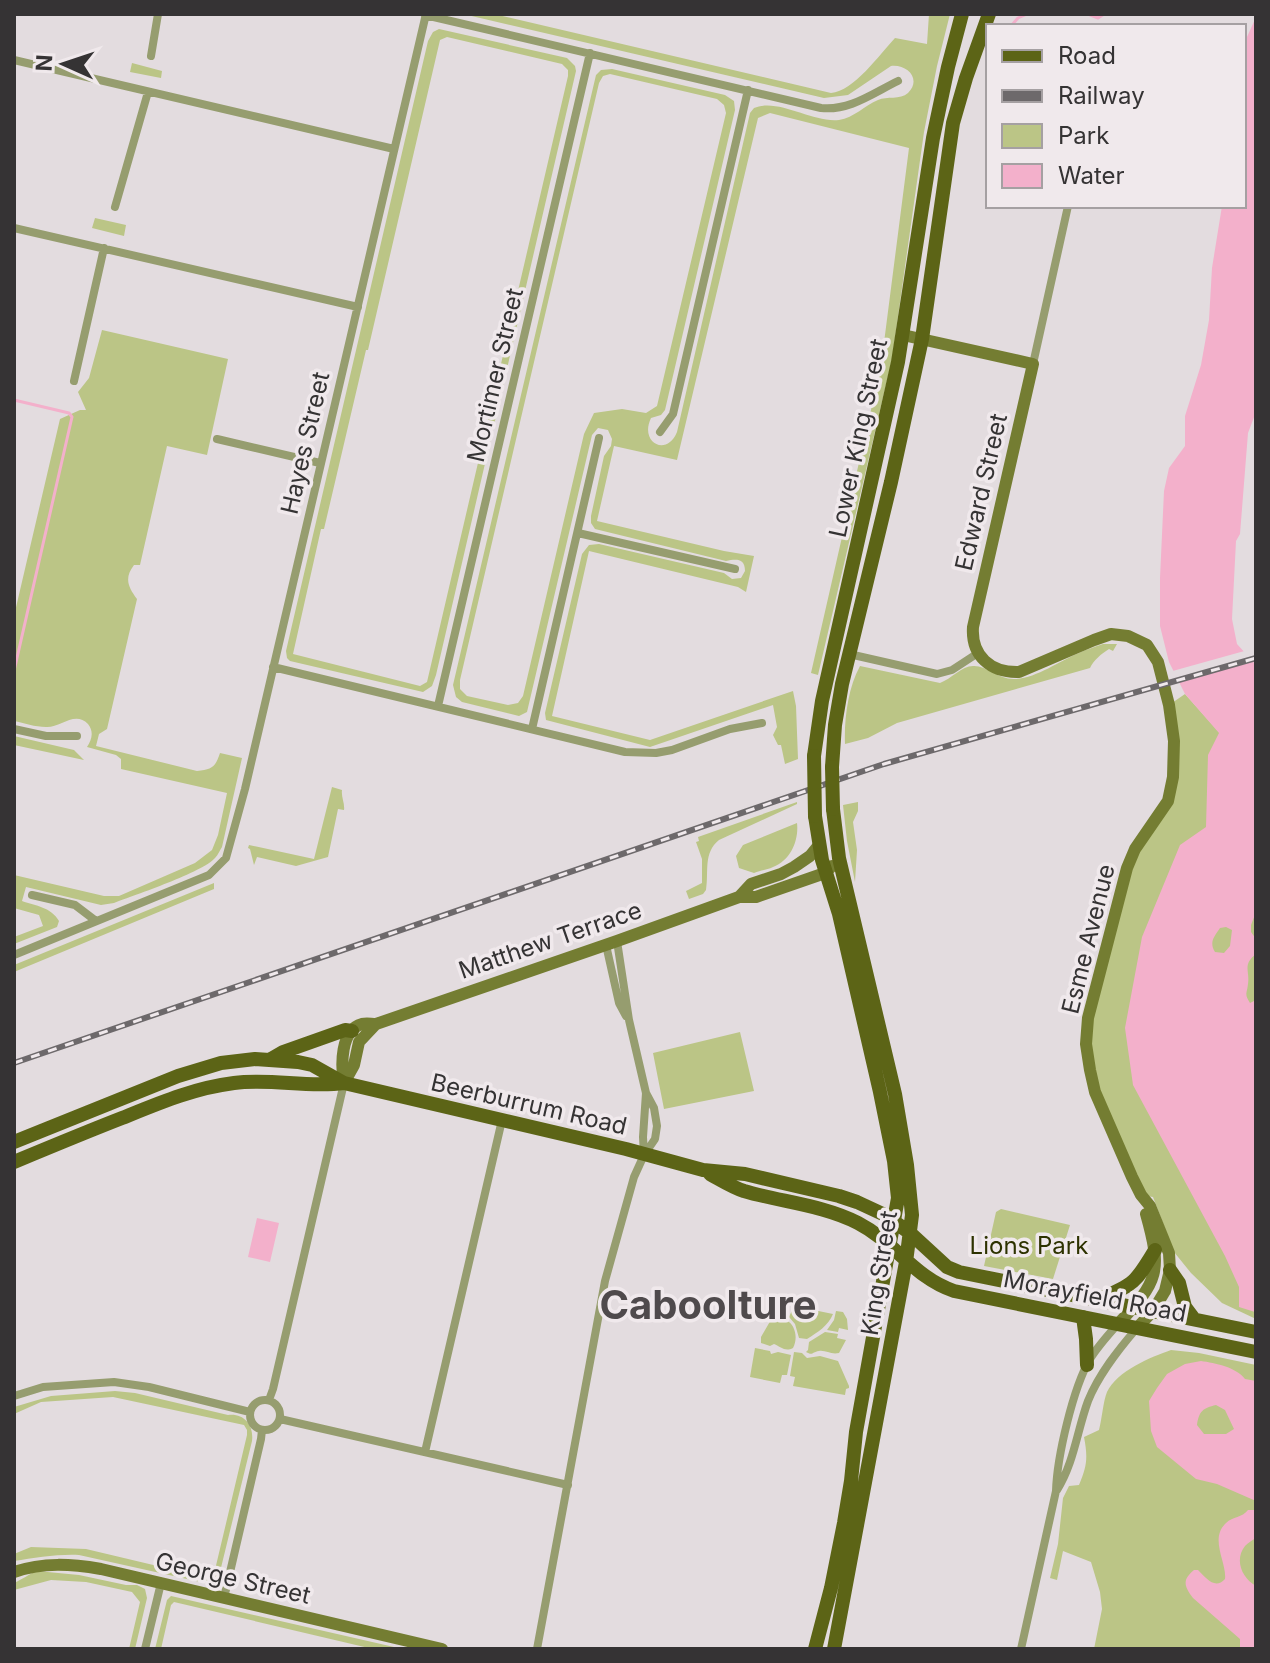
<svg xmlns="http://www.w3.org/2000/svg" width="1270" height="1663" viewBox="0 0 1270 1663" font-family="Inter,sans-serif">
<rect width="100%" height="100%" fill="#e3dcdf"/>
<!-- green -->
<path fill="#bbc586" fill-rule="evenodd" d="M463 14H494L831 93C854 91 879 55 895 38L927 44 929 14H950L937 66 924 132 892 359 818 675 811 673 881 366 909 148 770 113 758 118 677 460 614 446 597 521 724 551 754 556 746 592 738 587 589 551 552 716 650 740 793 691 796 706 798 759 785 764 781 745H778L773 735 777 727 773 705 650 747 546 720 545 713 582 554 589 545 599 544 724 573 732 579 741 578 745 571C745 558 736 559 726 561L595 529 591 523V516L604 456 611 446 612 439 608 430 598 428 592 435 527 712 519 716 462 702 456 697 453 685 596 75 601 70 612 69 725 95 734 101 735 110 665 410 661 415 651 418C639 443 667 457 677 432L750 113 754 108C779 98 812 123 839 120 854 118 865 105 878 100 887 96 900 100 908 93 922 79 907 64 891 66L848 95 824 98ZM610 74 717 99 724 105 726 113 657 406 646 413 622 409 594 413 584 434 523 696 518 703 508 705 467 696 460 689V680L599 83 603 76Z
M439 29 567 58 575 66 576 71 436 675 432 686 423 692 290 661 287 658 286 651 428 41 433 32ZM447 37 562 64 568 70V76L427 682 420 686 293 654 321 529H324L366 350H368L440 40Z
M132 63 162 71 161 78 130 72Z
M95 218 126 225 124 236 92 228Z
M102 330 228 359 207 455 167 446 140 565H134C124 578 128 587 137 599L107 729 99 734 96 746 197 771C212 769 215 768 220 753L242 758 222 847C220 850 218 855 215 858 203 872 135 895 114 903L101 905 26 887 22 901C36 906 51 907 59 921L57 927 14 944V937L43 926 39 915 14 908V875L104 896H119L195 863 212 850 218 835 227 793 121 769V759L116 755 87 747C92 739 94 732 88 724 75 710 60 728 46 727 35 727 24 723 14 721V616L60 419 80 410H86L78 392 89 378Z
M1103 644H1117L1113 651 1109 649C1101 654 1094 660 1090 668L897 723 868 738 845 744C844 719 848 688 860 666L940 683C951 679 962 666 973 666 986 665 999 680 1015 679 1037 678 1059 661 1079 653 1087 649 1095 647 1103 644Z
M1185 694 1219 732 1256 768V1319L1222 1303 1191 1273 1174 1252 1153 1197 1141 1195 1095 1092 1086 1044 1127 868 1168 801 1169 705Z
M14 736 74 750 84 760 14 745Z
M332 787 342 790C341 797 345 804 344 810L338 809 328 857 296 866 257 857 254 865 250 849 248 848 249 845 314 859Z
M797 802V804L719 840C703 853 709 871 706 890L703 894 689 899 686 891 702 883V859L696 842 699 841 698 837Z
M858 802V811L853 822 857 850 855 882 847 841 843 805Z
M797 823C799 840 791 860 773 867 767 870 761 870 754 873L739 868 736 856 743 845Z
M214 883V889L14 972V965Z
M740 1032 754 1091 664 1109 653 1053Z
M1001 1209 1070 1225 1053 1279 984 1266 996 1212Z
M794 1306 833 1314C828 1326 818 1332 807 1339L799 1338 795 1324 789 1317Z
M836 1311 843 1312 847 1319 848 1330 839 1328 838 1332 827 1330 834 1320Z
M772 1318C777 1319 782 1318 786 1320 796 1325 798 1339 793 1348 785 1352 781 1347 774 1344L770 1346 761 1343V1337Z
M825 1332 838 1334 837 1338 846 1340 839 1353C831 1355 826 1350 819 1351 812 1352 813 1356 806 1352L808 1350 809 1342Z
M755 1348 770 1351 771 1354 778 1352 791 1355 787 1375H782L780 1383 750 1377Z
M1171 1350 1199 1353 1256 1365V1649H1094L1102 1609 1100 1592 1091 1562 1063 1551 1057 1580 1050 1578 1058 1544 1063 1498 1069 1486 1079 1485C1087 1466 1088 1458 1084 1437L1099 1430C1102 1419 1103 1402 1107 1392 1117 1371 1151 1357 1171 1350Z
M794 1352 802 1353 807 1358 820 1356 838 1361 849 1386V1388L846 1389 845 1395 793 1386 795 1377 790 1376Z
M115 1391 135 1393 228 1415C244 1413 254 1425 252 1441L218 1580 214 1585 79 1555C57 1554 35 1558 14 1561V1554L31 1547 86 1549 208 1578 214 1574 247 1435V1430L244 1425 113 1397 41 1402 14 1414V1407L51 1396Z
M37 1571 79 1575 126 1585H137L145 1589 147 1598 135 1649H129L140 1602 132 1592 86 1582 51 1580 14 1590V1583C23 1579 29 1574 37 1571Z
M171 1596 394 1647V1649H373L174 1602 171 1605 161 1649H155L167 1600Z"/>
<!-- water -->
<path fill="#f3b0cb" fill-rule="evenodd" d="M1256 17V412L1248 433 1240 534 1236 541 1232 619 1237 644 1256 665V912L1251 925V932L1256 939V954C1242 965 1250 970 1248 984 1247 994 1244 994 1250 1003L1256 1000 1255 1312 1239 1307V1287L1225 1256 1133 1085 1125 1028 1142 937 1180 845 1206 827 1208 755 1219 733 1185 694 1169 662 1160 626V578L1164 491 1169 468 1185 446V416L1201 365 1209 320 1212 268 1222 206H1244V61L1247 37ZM1226 927 1232 930 1230 946 1224 953 1215 952C1209 942 1214 937 1220 928Z
M257 1218 279 1223 270 1262 248 1257Z
M1201 1361C1215 1363 1236 1367 1245 1379L1256 1381V1501L1217 1484 1196 1479 1157 1447 1151 1431 1149 1401 1157 1388 1167 1374 1185 1364ZM1216 1405 1225 1410 1234 1429 1226 1434H1204L1197 1425C1199 1411 1203 1408 1216 1405Z
M1248 1510H1256V1538C1252 1540 1248 1543 1245 1546 1234 1560 1242 1578 1256 1586V1604L1254 1606 1256 1609V1649H1240V1639L1193 1598C1184 1586 1182 1580 1194 1570H1198C1206 1578 1215 1590 1225 1579 1227 1562 1209 1539 1226 1523 1233 1516 1242 1518 1248 1510Z"/>
<!-- pier -->
<path fill="#e3dcdf" d="M1248 650 1256 661 1175 683 1169 672Z"/>
<g fill="none" stroke-linecap="round" stroke-linejoin="round">
<!-- stream -->
<path stroke="#f3b0cb" stroke-width="3" d="M1088 14 1098 18 1104 14
M1011 26 1018 18 1027 14
M987 71 988 69
M14 400 69 413 72 417 14 671"/>
<!-- street -->
<path stroke="#969d6f" stroke-width="8" d="M425 15 821 108C850 111 873 93 898 81
M151 56 158 14
M14 60 394 149
M115 207 148 92
M14 228 358 307
M1033 364 1068 206
M74 381 104 248
M660 432 673 414 748 90
M217 439 320 463
M578 533 735 569
M849 654 937 674 952 670 978 653
M273 667 625 752 656 753 672 750 730 729 762 723
M438 706 590 53
M14 729 46 736H77
M532 729 599 438
M32 895 75 905 96 921
M617 941 629 1020 646 1093 643 1137 644 1155
M606 945 619 1003 626 1016
M14 955 209 875 226 858 245 789 426 14
M14 1396 43 1387 114 1382 149 1387 250 1412
M250 1415a15 15 0 1 1 30 0a15 15 0 1 1-30 0Z
M269 1400 273 1389 344 1083
M280 1419 568 1485
M425 1452 502 1120
M1057 1490C1074 1463 1077 1431 1088 1401 1099 1374 1118 1350 1137 1328
M224 1598 261 1439 262 1430
M145 1649 161 1583
M537 1649 605 1281 634 1177 644 1155 655 1139 657 1126 654 1108 646 1093
M1021 1649 1056 1491C1057 1457 1073 1388 1090 1359 1098 1346 1108 1335 1118 1324"/>
<!-- secondary -->
<path stroke="#747d32" stroke-width="12" d="M903 335 1033 364 973 627C971 656 991 673 1019 672L1094 640 1111 634 1128 636 1147 645 1158 662 1169 705 1174 741 1173 777 1168 801 1135 849 1127 868 1088 1018 1086 1044 1090 1070 1095 1092 1132 1177 1141 1195 1150 1206 1169 1253 1170 1270 1165 1291 1153 1311 1137 1328
M739 897 751 884 781 874 794 867 810 856 819 845
M344 1083C341 1066 340 1030 362 1024 367 1023 371 1024 376 1024L617 941 739 897H756L825 873 832 866
M344 1083 354 1065 359 1042 376 1024
M1118 1324C1159 1281 1162 1271 1146 1214
M14 1572C44 1562 71 1564 101 1569L442 1649"/>
<!-- primary -->
<path stroke="#5c6416" stroke-width="14" d="M814 756 822 701 898 362 933 138 948 67 962 14
M832 767 835 725 842 684 891 482 922 339 953 123 966 78 989 14
M833 809 839 858 895 1094 907 1165 912 1215 906 1262 834 1649
M815 816 822 860 839 914 880 1092 894 1161 898 1198 856 1432 851 1481 844 1523 831 1588 815 1649
M271 1059 283 1052 345 1030 352 1031
M14 1142 178 1076 221 1063 255 1059 298 1062 312 1065 344 1083 626 1149 703 1170 745 1174 839 1196 857 1202 885 1215 910 1233 947 1267 959 1272 1256 1332
M14 1162C50 1147 86 1132 122 1118 159 1103 194 1088 234 1083 271 1078 307 1088 344 1083
M710 1174C721 1180 732 1187 744 1191 781 1202 823 1205 858 1223 895 1242 913 1277 954 1291L1256 1352
M1170 1270 1179 1283 1185 1307 1194 1319
M1099 1299C1134 1285 1136 1282 1155 1250
M1083 1317 1086 1339 1087 1365"/>
<defs>
<path id="rail" d="M14 1063 884 764 1256 658"/>
</defs>
<!-- rail casing -->
<use href="#rail" stroke="#6d696b" stroke-width="6"/>
<!-- rail -->
<use href="#rail" stroke="#f0e9ec" stroke-width="3" stroke-dasharray="9" stroke-linecap="butt"/>
<!-- primary-bridge -->
<path stroke="#5c6416" stroke-width="14" d="M814 756 815 816
M832 767 833 809"/>
</g>
<g text-anchor="middle" dominant-baseline="central" stroke-width="7" stroke-linejoin="round" paint-order="stroke">
<!-- street labels -->
<g font-size="24" fill="#353334" stroke="#f0e9ec">
<text transform="translate(495 375) rotate(-77)">Mortimer Street</text>
<text transform="translate(858 438) rotate(-78)">Lower King Street</text>
<text transform="translate(305 443) rotate(-77)">Hayes Street</text>
<text transform="translate(981 492) rotate(-77)">Edward Street</text>
<text transform="translate(1088 939) rotate(-76)">Esme Avenue</text>
<text transform="translate(550 940) rotate(-19)">Matthew Terrace</text>
<text transform="translate(529 1104) rotate(13)">Beerburrum Road</text>
<text transform="translate(879 1273) rotate(-81)">King Street</text>
<text transform="translate(1095 1296) rotate(11)">Morayfield Road</text>
<text transform="translate(233 1578) rotate(13)">George Street</text>
</g>
<!-- park labels -->
<g font-size="24" fill="#2d3200" stroke="#f0e9ec">
<text x="1029" y="1245">Lions Park</text>
</g>
<!-- town labels -->
<g font-size="40" font-weight="bold" fill="#4f4a4c" stroke="#f0e9ec">
<text x="708" y="1304">Caboolture</text>
</g>
</g>
<!-- border -->
<rect width="1270" height="1663" fill="none" stroke="#353334" stroke-width="32"/>
<!-- legend -->
<rect x="986" y="24" width="260" height="184" fill="#f0e9ec" stroke="#a5a0a2" stroke-width="2"/>
<rect x="1002" y="50" width="40" height="12" fill="#5c6416" stroke="#a5a0a2" stroke-width="2"/>
<text x="1058" y="64" font-size="24" fill="#353334">Road</text>
<rect x="1002" y="90" width="40" height="12" fill="#6d696b" stroke="#a5a0a2" stroke-width="2"/>
<text x="1058" y="104" font-size="24" fill="#353334">Railway</text>
<rect x="1002" y="124" width="40" height="24" fill="#bbc586" stroke="#a5a0a2" stroke-width="2"/>
<text x="1058" y="144" font-size="24" fill="#353334">Park</text>
<rect x="1002" y="164" width="40" height="24" fill="#f3b0cb" stroke="#a5a0a2" stroke-width="2"/>
<text x="1058" y="184" font-size="24" fill="#353334">Water</text>
<!-- north arrow -->
<g transform="translate(64 64) rotate(273)" stroke="#f0e9ec" stroke-width="6" paint-order="stroke">
<path d="M0-6L14 30L0 20L-14 30Z" fill="#353334"/>
<text y="-12" font-size="22" font-weight="bold" text-anchor="middle" fill="#353334">N</text>
</g>
</svg>
